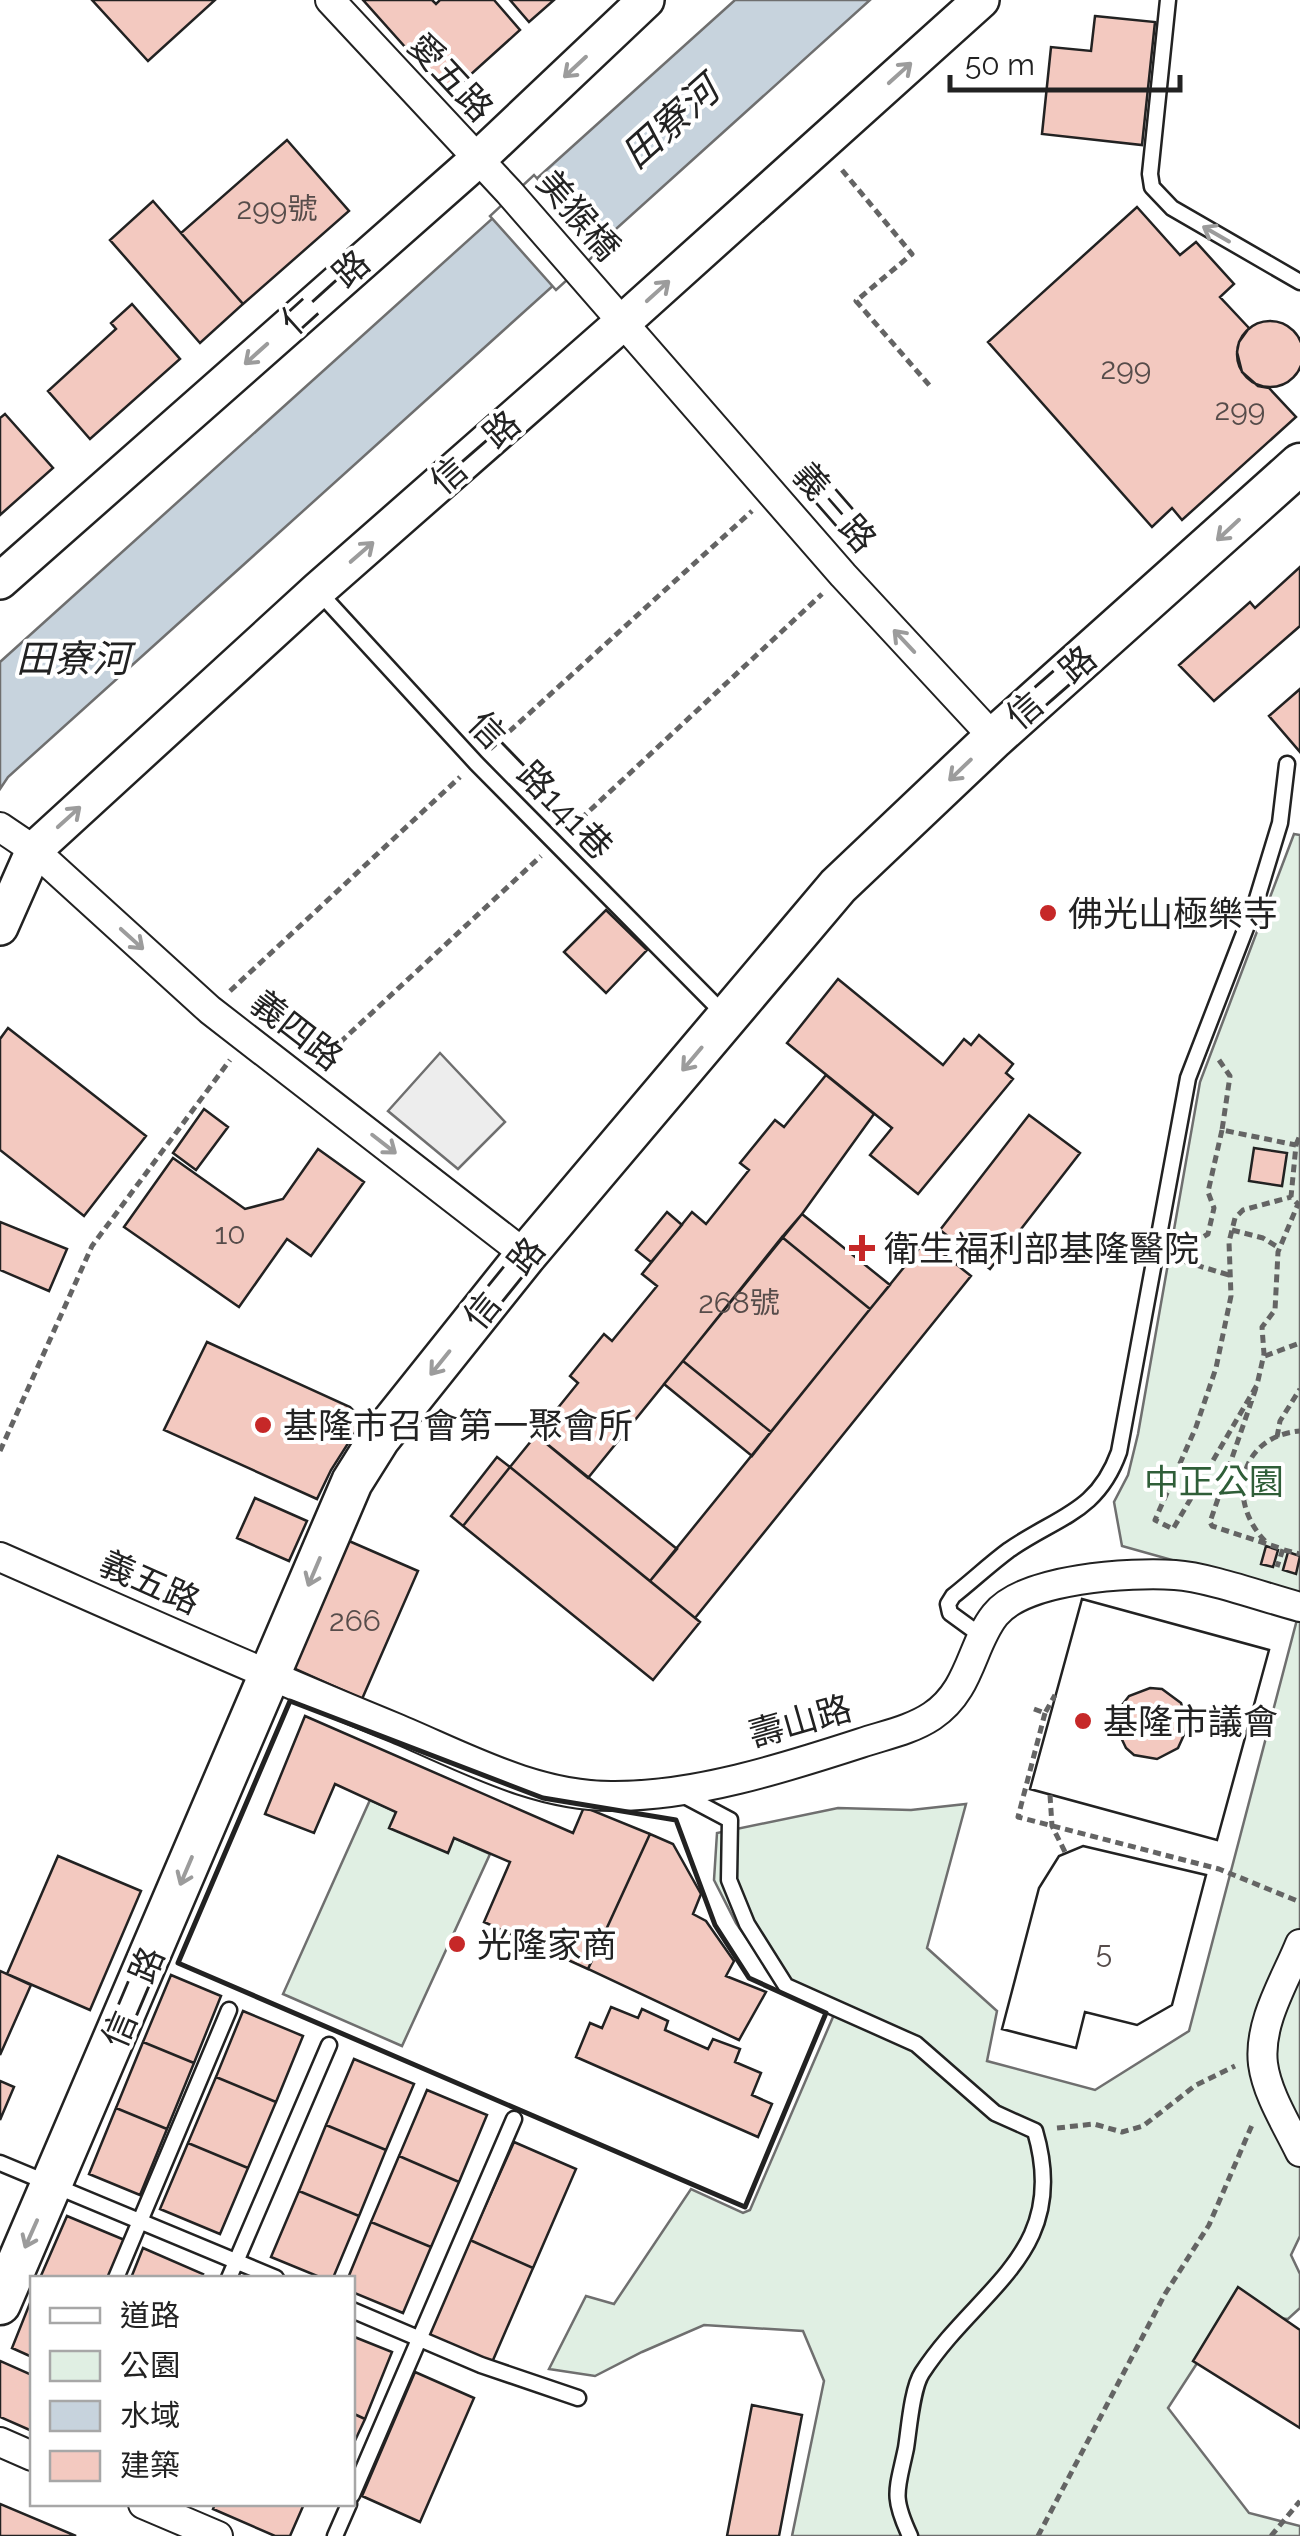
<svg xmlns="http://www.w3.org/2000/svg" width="1300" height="2536" viewBox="0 0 1300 2536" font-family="Raleway,'Noto Sans TC',sans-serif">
<rect width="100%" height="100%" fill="#fff"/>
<!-- green -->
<path fill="#e0efe3" stroke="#6f6f6f" stroke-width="2.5" d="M1294 834 1300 835V1596L1122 1546 1114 1502 1128 1475 1138 1434 1200 1082Z
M1300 1608V2236L1291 2255 1300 2274V2308L1288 2319 1229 2314 1168 2408 1249 2513 1300 2526V2536H792L824 2381 803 2331 704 2325 642 2352 595 2376 549 2369 586 2296 614 2304 691 2189 743 2213 750 2210 836 2010 765 1965 736 1923 714 1880 717 1833 838 1808 911 1810 966 1804 927 1948 997 2011 987 2061 1095 2090 1189 2031Z
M370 1800 490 1854 402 2046 283 1994Z"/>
<!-- parking -->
<path fill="#ededed" stroke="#6f6f6f" stroke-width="2.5" d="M440 1053 505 1122 458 1169 388 1111Z"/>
<!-- water -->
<path fill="#c7d3dd" stroke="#6f6f6f" stroke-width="2.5" d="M735 0H870L8 777 0 789V662Z"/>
<!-- pier -->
<path fill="#fff" stroke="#6f6f6f" stroke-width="2.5" d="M534 175 600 250 556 290 490 216Z"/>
<!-- building -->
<path fill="#f3c9c0" stroke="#222" stroke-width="2.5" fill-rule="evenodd" d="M92 0H215L148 61Z
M363 0H432L436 4 440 0H494L520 30 448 95Z
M510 0H554L529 22Z
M1095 16 1155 22 1142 145 1042 134 1051 47 1091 51Z
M287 140 349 211 243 304 181 233Z
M153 201 243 304 200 343 110 240Z
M1137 207 1180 255 1196 242 1234 284 1220 297 1249 328 1239 342 1237 352 1242 372 1258 386 1269 388 1296 417 1182 520 1172 508 1152 527 988 342Z
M132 304 180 359 90 439 48 391 116 329 111 323Z
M1237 354a33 33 0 1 1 66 0a33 33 0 1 1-66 0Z
M5 414 53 468 0 515V418Z
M1300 567V626L1214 701 1179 665 1250 602 1255 608Z
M1300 689V752L1269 716Z
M606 910 647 950 606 993 564 952Z
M838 979 943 1065 964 1039 971 1045 979 1035 1013 1064 1006 1073 1013 1079 918 1194 870 1155 892 1128 787 1043Z
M8 1028 146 1136 84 1216 0 1150V1039Z
M826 1075 874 1114 802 1214 588 1478 536 1435 578 1383 570 1376 604 1334 612 1341 657 1286 642 1274 692 1212 706 1224 749 1170 740 1163 775 1120 784 1127Z
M204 1109 228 1127 196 1170 173 1153Z
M1029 1115 1080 1153 990 1269 940 1230Z
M1254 1148 1287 1153 1282 1186 1249 1181Z
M318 1149 364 1182 311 1256 287 1239 239 1307 124 1227 173 1158 245 1209 283 1199Z
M667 1212 682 1225 651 1262 636 1250Z
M802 1214 890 1285 870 1309 782 1237Z
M0 1222 67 1249 49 1291 0 1270Z
M782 1237 870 1309 771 1432 683 1361Z
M926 1240 971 1276 695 1618 650 1581Z
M207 1342 350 1407 363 1420 331 1470 317 1499 164 1430Z
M683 1361 771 1432 752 1456 664 1384Z
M536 1435 677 1549 650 1581 510 1467Z
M497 1457 510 1467 463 1526 451 1516Z
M510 1467 700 1622 653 1680 463 1526Z
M255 1498 307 1521 289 1561 237 1538Z
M349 1541 418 1571 362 1699 293 1668Z
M1266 1546 1278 1550 1273 1567 1261 1564Z
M1288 1552 1300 1556 1296 1574 1283 1570Z
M1082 1599 1269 1650 1217 1840 1030 1789ZM1150 1688 1162 1689 1181 1703 1188 1726 1178 1748 1157 1759 1134 1755 1126 1748 1116 1727 1122 1705 1129 1696Z
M1082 1599 1269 1650 1217 1840 1030 1789Z
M305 1716 573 1833 584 1807 650 1834 588 1969 484 1922 510 1862 454 1838 448 1853 389 1828 396 1812 335 1784 314 1833 265 1814Z
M650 1834 673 1844 701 1894 693 1914 706 1921 734 1961 726 1976 766 1992 739 2040 588 1969Z
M1083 1846 1206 1875 1172 2005 1137 2025 1085 2012 1076 2048 1002 2029 1039 1888 1059 1856Z
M1083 1846 1206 1875 1172 2005 1137 2025 1085 2012 1076 2048 1002 2029 1039 1888 1059 1856Z
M58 1856 141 1891 90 2010 7 1974Z
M0 1971 31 1985 0 2055Z
M171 1975 221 1996 194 2063 143 2042Z
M611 2007 638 2018 642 2009 668 2021 665 2030 708 2049 713 2039 740 2049 735 2062 761 2073 752 2095 772 2104 758 2137 576 2057 590 2023 602 2028Z
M243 2011 303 2036 276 2102 216 2077Z
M143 2042 194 2063 167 2129 116 2108Z
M354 2059 414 2084 386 2150 326 2125Z
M216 2077 276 2102 248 2168 188 2143Z
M0 2081 14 2087 0 2120Z
M427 2090 487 2115 459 2182 399 2156Z
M116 2108 167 2129 140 2195 89 2174Z
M326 2125 386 2150 359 2216 299 2191Z
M514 2142 576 2169 533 2268 470 2240Z
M188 2143 248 2168 220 2234 160 2209Z
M399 2156 459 2182 431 2247 371 2222Z
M299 2191 359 2216 333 2278H322L271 2257Z
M67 2216 127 2241 111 2278H40Z
M371 2222 431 2247 403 2313 352 2292V2278H348Z
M470 2240 533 2268 490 2367 427 2339Z
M143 2248 203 2274 201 2278H131Z
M1238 2287 1300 2330V2428L1193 2361Z
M32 2298V2357L12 2348Z
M352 2336 392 2352 365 2419 352 2413Z
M0 2361 32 2375V2431L0 2417Z
M415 2372 474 2398 420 2522 362 2496Z
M752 2405 802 2415 779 2536H727Z
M352 2413 365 2419 352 2447Z
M0 2504 76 2536H0Z
M215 2504H304L290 2536H275L213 2509Z"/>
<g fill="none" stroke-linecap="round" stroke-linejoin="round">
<defs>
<path id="service" d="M1168 0 1150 174 1152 187 1172 208 1300 282
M319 592 476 763 726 1016
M983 1637 950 1613 948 1604 953 1596C972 1581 990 1564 1009 1550 1058 1516 1097 1513 1119 1452L1188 1078 1256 902 1280 823 1287 764
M681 1794 730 1820 729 1880 747 1924 786 1986 916 2044 995 2113 1035 2131C1071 2253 978 2287 922 2373 912 2388 909 2429 906 2448 897 2491 891 2495 910 2536
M0 2163 276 2278
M116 2278 229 2010
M229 2278 329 2045
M352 2310 481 2365 578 2398
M352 2495 514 2119
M335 2536 349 2504"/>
<path id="minor" d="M330 0 509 192 843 575 994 738
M0 827 34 850 210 1010 526 1255
M0 1557C132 1615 263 1674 396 1728 465 1757 535 1796 611 1796 693 1797 784 1768 861 1743 885 1735 911 1730 932 1716 971 1690 971 1645 995 1615 1024 1578 1131 1572 1175 1575 1208 1577 1266 1598 1300 1607
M1300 1944C1285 1981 1258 2023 1263 2064 1267 2094 1287 2125 1300 2152
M0 2442 32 2456
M143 2504 218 2536"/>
<path id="tertiary" d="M0 581 477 160 646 0
M0 927 34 850 318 590 623 322 981 0"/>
<path id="secondary" d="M0 2304 352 1482 379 1439 526 1255 838 886 994 738 1300 464"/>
</defs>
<!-- service casing -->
<use href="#service" stroke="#222" stroke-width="19"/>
<!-- minor casing -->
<use href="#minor" stroke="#222" stroke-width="32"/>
<!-- tertiary casing -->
<use href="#tertiary" stroke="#222" stroke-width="40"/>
<!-- secondary casing -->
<use href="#secondary" stroke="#222" stroke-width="45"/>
<!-- path -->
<path stroke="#646464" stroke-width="5" stroke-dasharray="8 5" stroke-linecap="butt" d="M842 170 912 254 856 301 930 386
M490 749 752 511
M571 828 822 594
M230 991 460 777
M321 1060 541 856
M1219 1060 1230 1076 1222 1130 1296 1145 1291 1197 1298 1204 1278 1252 1275 1310 1262 1327 1264 1354 1257 1385 1173 1529 1155 1520 1196 1427 1216 1368 1231 1296 1229 1242 1235 1218 1243 1210 1291 1197
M1222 1130 1208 1192 1214 1208 1208 1234 1191 1244 1186 1262 1229 1275
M1296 1145 1300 1135
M1232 1230 1263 1238 1279 1248
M1265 1356 1300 1343
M1256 1388 1210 1522 1212 1526 1283 1549 1277 1567
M1277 1437 1280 1421 1300 1389
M0 1451 92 1246 230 1060
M1265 1541C1226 1500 1239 1436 1300 1431
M1284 1550 1300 1554
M1034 1709 1045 1713 1055 1695
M1045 1713 1018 1817 1219 1869 1300 1902
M1050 1795 1052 1826 1065 1852
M1057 2128 1094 2124 1122 2132 1143 2126 1196 2085 1235 2066
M1038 2536 1165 2294 1209 2225 1252 2125
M1271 2536 1300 2501"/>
<!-- service -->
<use href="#service" stroke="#fff" stroke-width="14"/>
<!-- minor -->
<use href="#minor" stroke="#fff" stroke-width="28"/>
<!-- tertiary -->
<use href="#tertiary" stroke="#fff" stroke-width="35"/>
<!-- secondary -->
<use href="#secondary" stroke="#fff" stroke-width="40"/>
<!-- wall -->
<path stroke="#222" stroke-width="5" d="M290 1701 543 1798 676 1820 715 1925 749 1978 826 2013 745 2207 178 1963Z"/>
</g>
<!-- one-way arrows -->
<defs><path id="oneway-shaft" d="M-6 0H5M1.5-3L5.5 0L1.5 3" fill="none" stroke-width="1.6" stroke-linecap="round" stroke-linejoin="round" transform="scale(2.5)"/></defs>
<g stroke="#9c9c9c">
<use href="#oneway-shaft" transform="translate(575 67) rotate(137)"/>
<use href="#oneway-shaft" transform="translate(900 73) rotate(-42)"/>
<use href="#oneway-shaft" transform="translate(1216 234) rotate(-150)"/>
<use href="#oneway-shaft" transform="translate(658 291) rotate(-42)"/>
<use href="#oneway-shaft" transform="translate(256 354) rotate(138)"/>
<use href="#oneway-shaft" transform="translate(1228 530) rotate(137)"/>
<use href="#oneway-shaft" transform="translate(362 552) rotate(-41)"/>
<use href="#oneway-shaft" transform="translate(904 641) rotate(-133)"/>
<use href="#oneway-shaft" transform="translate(960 770) rotate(136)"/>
<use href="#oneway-shaft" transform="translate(69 817) rotate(-42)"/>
<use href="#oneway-shaft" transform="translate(132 939) rotate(42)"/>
<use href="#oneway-shaft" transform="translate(692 1059) rotate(130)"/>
<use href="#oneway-shaft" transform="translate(384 1144) rotate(38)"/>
<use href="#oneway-shaft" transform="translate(440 1363) rotate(129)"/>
<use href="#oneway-shaft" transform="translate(314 1572) rotate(113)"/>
<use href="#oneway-shaft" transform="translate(186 1871) rotate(113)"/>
<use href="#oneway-shaft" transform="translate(31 2234) rotate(114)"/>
</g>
<!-- markers -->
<g fill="#c62828" stroke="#fff" stroke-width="4">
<circle cx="1048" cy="913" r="10"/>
<path d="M857 1233h10v10h10v10h-10v10h-10v-10h-10v-10h10z"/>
<circle cx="263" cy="1425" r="10"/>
<circle cx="1083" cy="1721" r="10"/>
<circle cx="457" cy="1944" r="10"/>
</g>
<g text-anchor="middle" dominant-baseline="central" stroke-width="8" stroke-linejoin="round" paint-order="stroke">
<!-- number labels -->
<g font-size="30" fill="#564c4a">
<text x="277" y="208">299號</text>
<text x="1126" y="368">299</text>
<text x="1240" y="409">299</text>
<text x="230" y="1233">10</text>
<text x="739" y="1302">268號</text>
<text x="355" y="1620">266</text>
<text x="1104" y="1952">5</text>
</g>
<!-- street labels -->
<g font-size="35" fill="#222" stroke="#fff">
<text transform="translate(451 77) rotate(47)">愛五路</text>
<text transform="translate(579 215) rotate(49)">美猴橋</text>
<text transform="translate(325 292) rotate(-42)">仁一路</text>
<text transform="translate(475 452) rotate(-41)">信一路</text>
<text transform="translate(835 507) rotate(49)">義三路</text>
<text transform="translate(1051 687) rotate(-41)">信二路</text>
<text transform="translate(541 785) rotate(46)">信一路141巷</text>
<text transform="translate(297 1030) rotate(38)">義四路</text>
<text transform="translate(504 1283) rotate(-51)">信二路</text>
<text transform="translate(150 1582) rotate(24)">義五路</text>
<text transform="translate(800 1721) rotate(-16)">壽山路</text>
<text transform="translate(133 1997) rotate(-67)">信二路</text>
</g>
<!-- poi labels -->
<g font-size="35" fill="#222" stroke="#fff" text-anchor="start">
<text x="1068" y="913">佛光山極樂寺</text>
<text x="884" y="1248">衛生福利部基隆醫院</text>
<text x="283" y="1425">基隆市召會第一聚會所</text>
<text x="1103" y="1721">基隆市議會</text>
<text x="477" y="1944">光隆家商</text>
</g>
<!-- park labels -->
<g font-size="35" fill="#2f5e38" stroke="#fff">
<text x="1214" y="1481">中正公園</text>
</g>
<!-- water labels -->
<g font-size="38" font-style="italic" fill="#222" stroke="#fff">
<text transform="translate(670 122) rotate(-42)">田寮河</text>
<text x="73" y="658">田寮河</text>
</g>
</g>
<!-- legend -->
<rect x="30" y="2276" width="325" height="230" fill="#ffffff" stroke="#a7a7a7" stroke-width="2.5"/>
<rect x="50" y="2308" width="50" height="15" fill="#ffffff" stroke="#a7a7a7" stroke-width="2.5"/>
<text x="120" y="2326" font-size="30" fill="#222222">道路</text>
<rect x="50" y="2351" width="50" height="30" fill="#e0efe3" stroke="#a7a7a7" stroke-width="2.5"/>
<text x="120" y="2376" font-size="30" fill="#222222">公園</text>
<rect x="50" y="2401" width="50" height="30" fill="#c7d3dd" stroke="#a7a7a7" stroke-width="2.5"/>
<text x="120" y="2426" font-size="30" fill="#222222">水域</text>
<rect x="50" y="2451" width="50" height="30" fill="#f3c9c0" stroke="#a7a7a7" stroke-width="2.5"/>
<text x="120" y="2476" font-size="30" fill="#222222">建築</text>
<!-- scale -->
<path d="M950 75v15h230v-15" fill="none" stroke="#222222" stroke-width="5"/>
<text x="965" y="75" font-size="30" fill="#222222" stroke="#ffffff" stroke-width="8" paint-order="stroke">50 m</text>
</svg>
